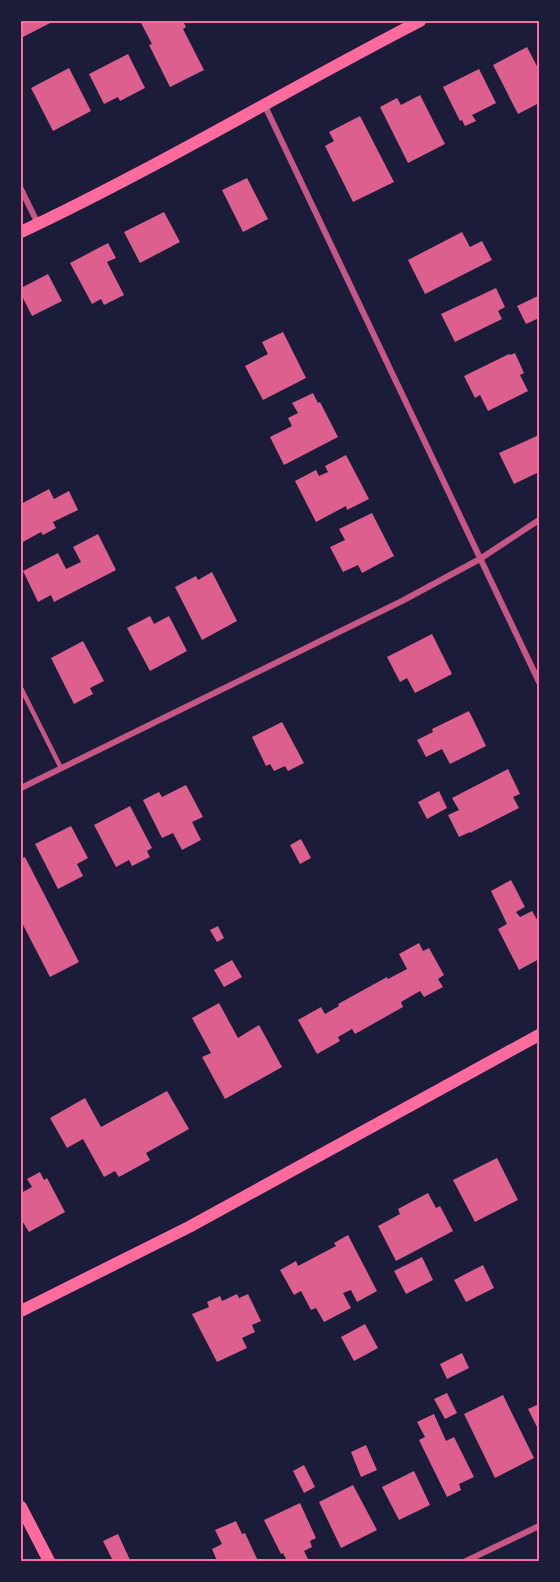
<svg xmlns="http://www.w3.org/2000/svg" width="560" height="1582" viewBox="0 0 560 1582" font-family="'Fira Sans',sans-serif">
<rect width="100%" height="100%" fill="#1b1b3a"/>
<!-- building -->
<path fill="#dd5f8e" d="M21 21H54L23 37 21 32Z
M140 21H183L186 27 183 29 204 70 170 87 149 45 152 44Z
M527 47 539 70V103L518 114 493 65Z
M128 54 145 88 120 101 118 97 104 104 89 74Z
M69 68 91 111 53 131 31 88Z
M479 69 496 103 472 115 476 121 465 126 462 120 460 121 443 87Z
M420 95 445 144 408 163 380 107 397 98 401 105Z
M360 116 394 182 353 202 325 146 334 141 329 132Z
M247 178 268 219 243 232 222 190Z
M164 212 180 242 140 263 124 232Z
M462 232 470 247 482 241 492 260 425 294 408 260Z
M108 243 116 258 107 262 124 295 104 305 101 299 92 304 70 263Z
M48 274 62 301 32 316 21 294V288Z
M496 288 505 307 498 311 502 319 455 342 441 314Z
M538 296 539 318 526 324 517 306Z
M283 332 306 378 263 400 245 366 268 354 262 342Z
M515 353 524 373 520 375 528 391 488 411 480 395 475 398 464 376 509 354 510 355Z
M313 393 318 403 320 402 338 437 284 465 270 437 292 426 288 418 298 413 292 403Z
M539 435V472L514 484 499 453Z
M346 455 369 499 347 510 346 506 316 522 295 481 316 470 319 476 328 472 325 466Z
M49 489 54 499 69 491 78 510 53 522 56 528 43 535 41 532 21 543V504Z
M372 513 394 556 362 573 358 565 343 572 330 547 345 540 339 529Z
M98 534 116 570 54 602 51 595 38 602 23 571 58 553 66 569 81 562 73 547Z
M212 572 237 621 202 640 175 587 196 576 198 580Z
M150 616 154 624 169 616 187 651 150 671 127 628Z
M432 634 452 674 415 693 407 678 400 682 387 657Z
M83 641 104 681 90 688 93 694 74 704 51 658Z
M469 711 486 746 450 764 442 749 426 757 417 740 433 732 432 729Z
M282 722 304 763 288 771 285 766 274 771 270 764 266 766 252 737Z
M508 769 520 794 513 797 519 808 470 833V832L459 837 448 815 459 810 452 798Z
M186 785 203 817 192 822 201 840 182 850 173 833 162 838 143 800 159 792 162 797Z
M439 791 447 808 427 819 418 802Z
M130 806 152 848 147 851 150 857 132 866 129 860 116 867 94 825Z
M71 826 88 858 77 864 83 876 58 889 35 844Z
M301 839 311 858 300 864 290 845Z
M25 857 79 962 50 977 21 921V859Z
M511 880 525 907 516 912 520 917 532 911 539 923V959L519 970 498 929 507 924 491 891Z
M218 926 224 938 217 942 210 930Z
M419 943 423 951 429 948 444 975 438 979 443 987 424 997 420 991 401 1002 403 1007 355 1034 352 1029 338 1037 340 1041 317 1054 298 1020 321 1007 325 1014 339 1006 338 1004 387 977 388 979 407 969 399 954Z
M232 960 242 977 224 987 214 970Z
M219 1003 238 1038 259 1025 282 1067 225 1099 202 1057 211 1053 192 1018Z
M167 1091 189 1129 146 1153 150 1160 119 1177 115 1171 104 1177 83 1139 67 1148 50 1118 85 1098 101 1127Z
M497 1158 518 1200 475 1222 453 1180Z
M40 1172 44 1180 47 1178 65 1212 29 1232 21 1219V1193L32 1187 27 1179Z
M428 1193 436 1208 440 1206 453 1231 396 1261 378 1226 400 1214 398 1209Z
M348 1235 377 1291 357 1302 351 1290 343 1293 351 1308 324 1322 316 1308 311 1310 301 1291 294 1295 280 1270 296 1261 298 1266 336 1246 334 1243Z
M422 1257 433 1280 406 1294 394 1271Z
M483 1265 494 1288 466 1302 454 1280Z
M237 1294 239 1298 248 1294 261 1321 252 1325 255 1332 242 1338 247 1348 217 1362 192 1314 209 1307 207 1302 220 1296 222 1301Z
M365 1324 378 1348 354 1361 341 1337Z
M462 1353 469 1368 447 1379 440 1364Z
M447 1393 457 1413 445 1419 434 1399Z
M503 1395 534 1458 495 1478 464 1414Z
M539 1404V1431L528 1409Z
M434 1414 446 1441 454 1437 474 1477 459 1484 461 1490 447 1497 419 1440 425 1437 417 1422Z
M366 1445 377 1470 361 1477 351 1452Z
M304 1465 315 1487 304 1493 293 1471Z
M414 1471 430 1505 399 1520 382 1487Z
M353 1485 377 1530 341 1548 319 1502Z
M300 1503 316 1538 310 1541 312 1547 304 1551 309 1561H287L283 1553 281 1554 264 1520Z
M236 1521 242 1534 245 1533 258 1561H217L212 1549 222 1544 215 1530Z
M118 1534 130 1560 127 1561H113L103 1541Z"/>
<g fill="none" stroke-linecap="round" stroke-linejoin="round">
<!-- service -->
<path stroke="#c65784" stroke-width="4.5" d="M21 688 61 768"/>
<!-- minor -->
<path stroke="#c65784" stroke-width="6" d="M264 104 539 682
M21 189 38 224
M21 788 402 601 480 559 539 520
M466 1561 539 1526"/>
<!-- secondary -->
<path stroke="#ff6b9d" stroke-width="12" d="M21 232C157 168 286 90 420 21
M21 1311 189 1227 539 1035
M21 1507 49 1561"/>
</g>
<!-- border -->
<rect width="560" height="1582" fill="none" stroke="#1b1b3a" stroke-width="45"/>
<rect x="22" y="22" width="516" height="1538" fill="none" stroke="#ff6b9d" stroke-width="2"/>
</svg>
